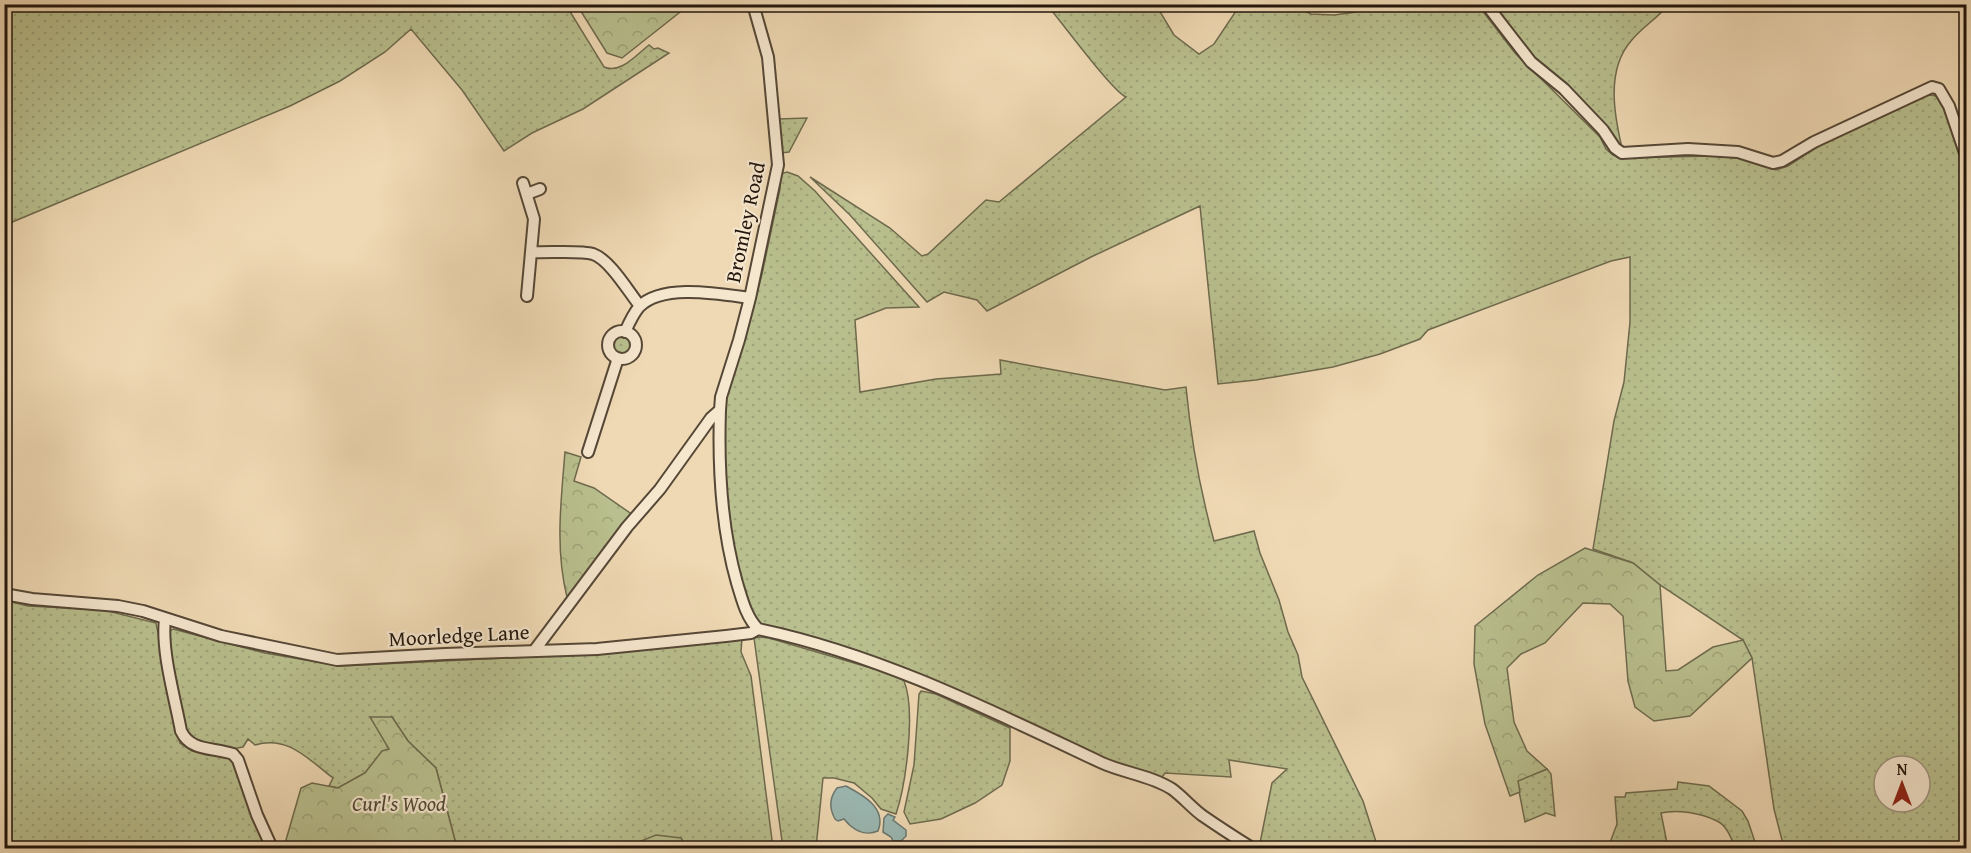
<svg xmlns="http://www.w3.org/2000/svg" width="1971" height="853" viewBox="0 0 1971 853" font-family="'Gentium Book Plus',serif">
<defs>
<pattern id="grass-dots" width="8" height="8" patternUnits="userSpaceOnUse" patternTransform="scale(1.5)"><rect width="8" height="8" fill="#b9bf8e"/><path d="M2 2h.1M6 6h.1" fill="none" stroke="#9fa379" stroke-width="1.8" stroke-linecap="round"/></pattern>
<pattern id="forest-crowns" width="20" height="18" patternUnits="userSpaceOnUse" patternTransform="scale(1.5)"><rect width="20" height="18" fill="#b9bf8e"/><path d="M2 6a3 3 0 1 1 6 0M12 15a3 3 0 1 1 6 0" fill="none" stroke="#9fa379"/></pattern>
</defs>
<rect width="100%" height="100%" fill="#efd9b4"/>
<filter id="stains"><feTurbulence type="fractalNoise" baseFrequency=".00333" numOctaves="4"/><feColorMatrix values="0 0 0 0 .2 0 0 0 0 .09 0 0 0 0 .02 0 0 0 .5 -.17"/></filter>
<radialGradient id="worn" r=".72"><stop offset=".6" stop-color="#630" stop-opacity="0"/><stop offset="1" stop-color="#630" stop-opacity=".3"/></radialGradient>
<!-- grass -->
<path fill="url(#grass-dots)" stroke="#6e6a4d" stroke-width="1.5" fill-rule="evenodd" d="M5 4 566 5 604 67C621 74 636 55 649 45L654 49 658 48 669 53 583 109 532 133 504 151 462 90 411 29 385 52 340 81 290 106 5 225Z
M1047 5H1156L1174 35 1199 54 1214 44 1240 5H1292L1311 14 1334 15 1356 12 1363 5H1478L1515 53 1600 137 1606 149 1613 155 1621 158 1713 156 1747 159 1776 170 1788 166 1820 145 1927 95C1932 95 1936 95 1940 99 1948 109 1961 155 1966 170V848H1784L1774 809 1752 658 1743 640 1660 585 1633 563 1593 549 1614 421 1624 382 1630 322V257L1611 261 1428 330 1420 339 1380 354 1333 367 1256 380 1218 384 1200 206 1091 257 987 311 977 300 944 292 927 302 850 215 810 177 890 228 922 256 928 254 986 200 999 202 1126 97C1112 91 1061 21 1047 5ZM1884 766H1920V802H1884Z
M1490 5H1638L1639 12 1652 11 1658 5H1668C1657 19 1642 27 1631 41 1606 70 1614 114 1622 148L1531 57Z
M807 118 789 152 781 153 778 119Z
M787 172 798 176 815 191 919 307 886 308 855 320 860 392 936 379 1001 374 1000 360 1165 390 1186 387C1191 440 1200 490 1214 541L1254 531 1260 553 1279 600 1288 632 1298 655 1302 677 1363 801 1378 848H1259L1272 783 1287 769 1229 760 1231 777 1165 773 1160 780 1104 758 921 677 917 673 785 629 763 625 754 618 742 587 729 528 723 424 724 401 750 320 762 274 780 189V174Z
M612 345a10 10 0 1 1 20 0a10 10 0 1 1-20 0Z
M4 600 28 606 104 610 156 623 180 743 192 751 225 756 233 760 266 848H5Z
M173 629 265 653 340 666 590 654 742 638 741 652 751 676 773 848H457L436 768 408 741 392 717 389 749 382 752 365 773 338 788 329 786 333 778C308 759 288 735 255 745L248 739 243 747C224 751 199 747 186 733L168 638 169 632Z
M760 637 769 638 895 675 904 681C916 710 906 784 896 814L881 809 872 798 854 783 834 778H823L816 848H783L754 638Z
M921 691 936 694 1010 728V761L1002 785 975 803 941 819 910 824 904 812 914 765 919 694Z
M1547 769 1551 774 1555 816 1546 813 1525 822 1517 781Z
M1678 782 1709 786 1742 811 1748 821 1757 848H1735C1732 839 1726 825 1717 821 1701 813 1677 809 1661 813L1668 848H1608L1617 824 1615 797H1625L1626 793 1677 789Z"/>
<!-- forest -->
<path fill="url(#forest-crowns)" stroke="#6e6a4d" stroke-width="1.5" d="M577 5H689L622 58 607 53Z
M565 452 581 457 574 481 594 488 633 515 567 597C555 549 561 501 565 452Z
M1585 548 1633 563 1660 585 1666 671 1678 670 1713 647 1743 640 1752 658 1690 716 1654 721 1635 707 1628 681 1623 616 1610 604 1583 603 1545 643 1521 654 1507 668 1514 722 1527 751 1547 769 1518 781 1520 792 1510 796 1485 724 1474 664 1475 626 1538 575Z
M370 717H392L408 741 436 768 457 848H290L286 840 301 788 312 783 338 788 365 773 382 751 389 749Z
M656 835 681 838 687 848H633L636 843Z"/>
<!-- water -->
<path fill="#9bb9b4" stroke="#6b7871" stroke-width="1.5" d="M846 786C863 795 887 808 878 831 864 837 852 829 844 819L838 821 835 819C829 808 829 798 837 788Z
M888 814 895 817 893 820 906 830V836L901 841H893L891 837 883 832 884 818Z"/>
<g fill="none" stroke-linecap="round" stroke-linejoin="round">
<defs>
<path id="minor" d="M1486 4 1531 62 1564 89 1603 130 1615 148 1622 153 1688 149 1738 152 1773 163 1782 161 1814 142 1932 87 1939 89 1949 106 1966 156
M523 183 534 219 527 296
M527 194 540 189
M531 252C547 253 580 250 593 254 610 260 628 291 640 306
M608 345a14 14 0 1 1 28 0a14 14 0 1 1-28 0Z
M625 332C629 323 633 314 639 307 662 283 720 294 750 298
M720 410C718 469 721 527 737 583 742 599 746 617 758 629
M588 452 618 358
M4 594 32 599 118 606 143 611 221 636 337 660 445 654 597 649 726 636 751 633 758 629
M165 619C161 651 175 698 181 731 191 752 213 747 233 754L238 760 257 815 272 848
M758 629C878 654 990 710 1100 762 1123 773 1150 775 1172 789 1183 797 1192 808 1203 816 1219 827 1236 838 1252 848
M534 651 627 527 660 489 711 418 720 410 721 397 739 340 750 298 778 165 768 57 753 4"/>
</defs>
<!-- minor casing -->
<use href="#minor" stroke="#554736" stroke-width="14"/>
<!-- minor -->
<use href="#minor" stroke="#f5e6ce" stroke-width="10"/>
</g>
<g text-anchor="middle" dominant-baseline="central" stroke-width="4.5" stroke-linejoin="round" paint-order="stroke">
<!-- street labels -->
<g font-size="21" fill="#22160c" stroke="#f5e6ce">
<text transform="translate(745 222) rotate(-78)">Bromley Road</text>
<text transform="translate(459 635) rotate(-3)">Moorledge Lane</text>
</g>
<!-- park labels -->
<g font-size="21" font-style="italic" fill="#4f4933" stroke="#f5e6ce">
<text x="399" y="803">Curl's Wood</text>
</g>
</g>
<!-- margin -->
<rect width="1971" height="853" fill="none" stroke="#efd9b4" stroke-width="24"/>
<rect x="6" y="6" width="1959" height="841" fill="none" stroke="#22160c" stroke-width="3"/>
<rect x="12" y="12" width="1947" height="829" fill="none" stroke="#22160c" stroke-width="1.5"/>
<!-- north arrow -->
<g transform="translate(1902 784)"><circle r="28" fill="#f5e6ce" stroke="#a19380" stroke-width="1.5"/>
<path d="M0-4.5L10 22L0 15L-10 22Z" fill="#8f2418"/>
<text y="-9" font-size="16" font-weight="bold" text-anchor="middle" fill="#22160c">N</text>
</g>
<rect width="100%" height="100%" filter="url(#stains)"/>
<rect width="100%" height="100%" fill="url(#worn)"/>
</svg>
